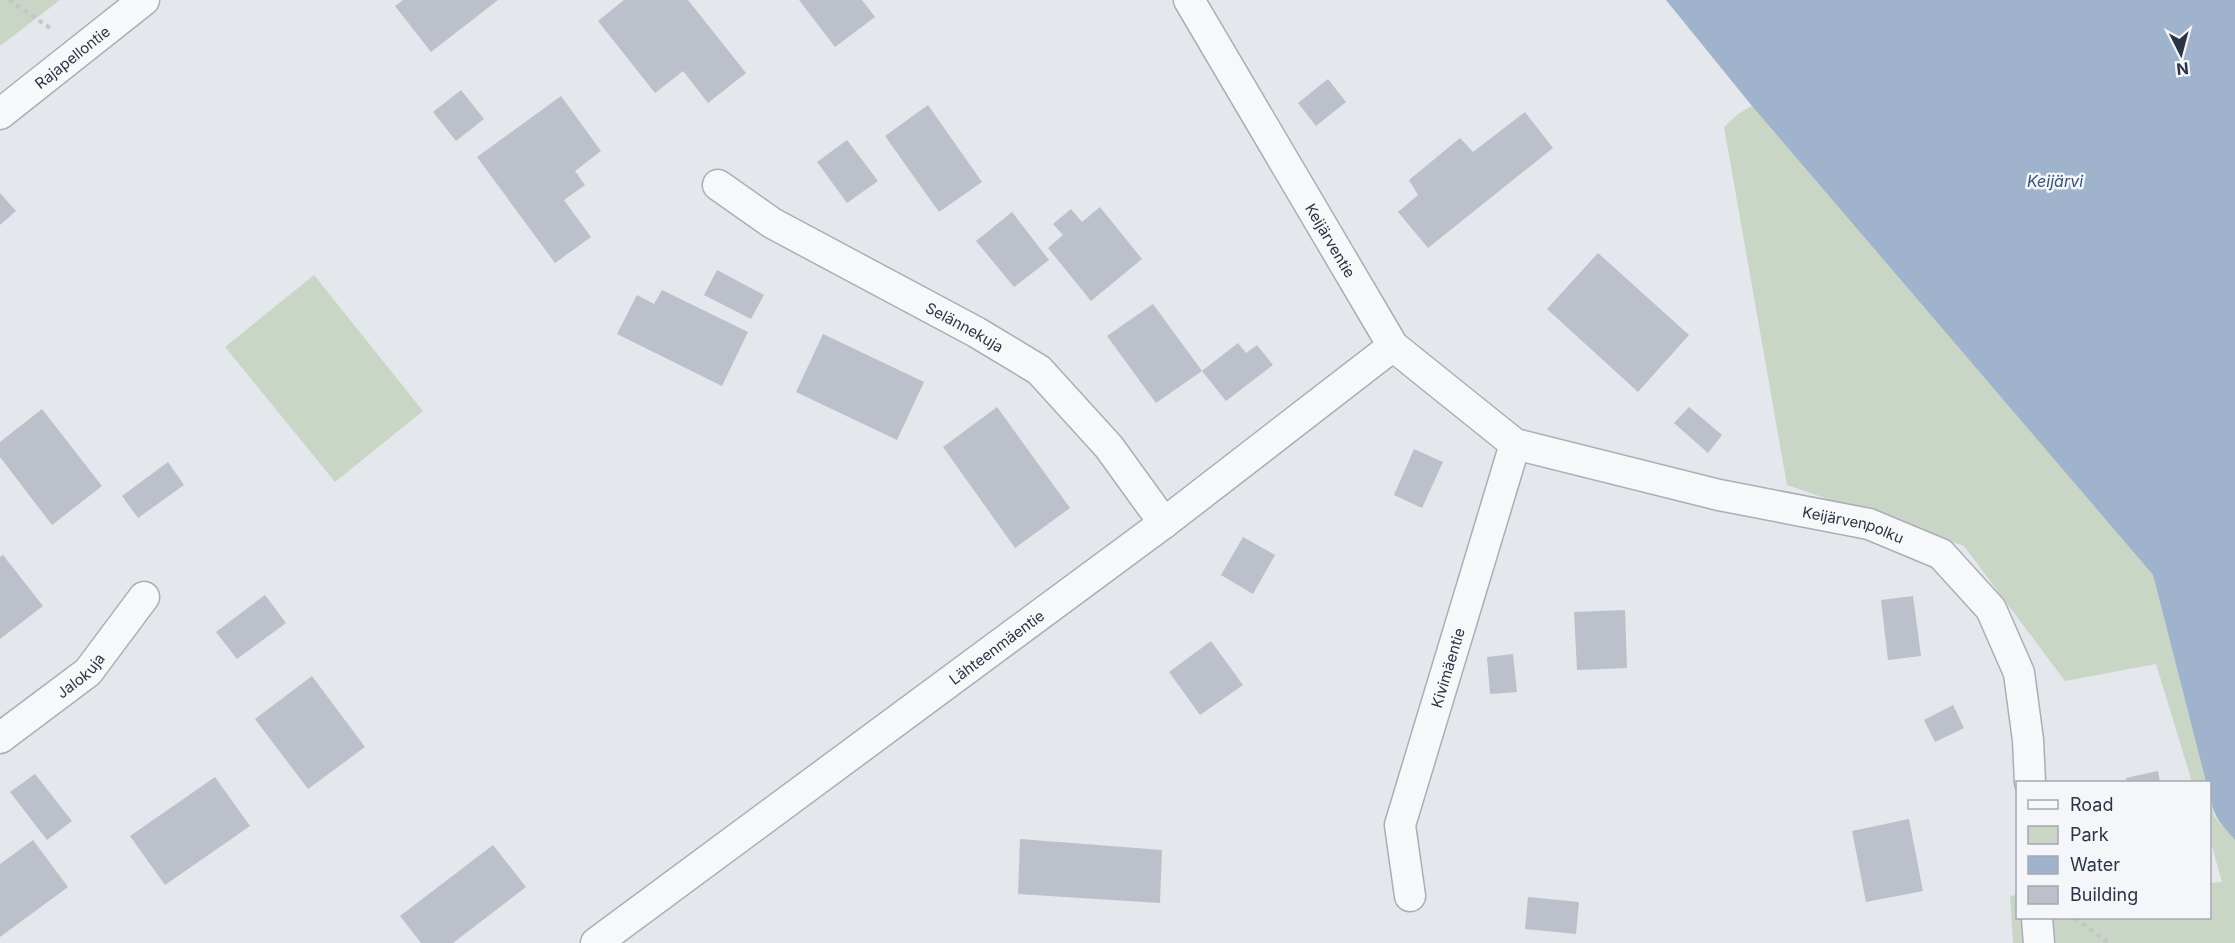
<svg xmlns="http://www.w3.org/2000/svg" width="2235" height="943" viewBox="0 0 2235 943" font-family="Inter,sans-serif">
<rect width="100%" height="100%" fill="#e4e7ec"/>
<!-- green -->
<path fill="#c9d6c5" d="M0 0H60L0 46Z
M1752 106 2153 575 2206 782H2192L2156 664 2065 681 1964 546 1787 485 1724 127 1738 114Z
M314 275 423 411 335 482 225 347Z
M2210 798 2214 816 2235 840V943H2013L2010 896 2017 895 2018 918H2210V883L2222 882 2210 839Z"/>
<!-- water -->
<path fill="#9fb4cc" d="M1666 0H2235V840C2216 818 2210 813 2210 782H2206L2153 575 1752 106Z"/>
<!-- building -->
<path fill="#bbc0ca" d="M403 0H498L431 52 395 6Z
M624 0H688L746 73 708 103 683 71 655 93 598 21Z
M799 0H862L875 17 835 47Z
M1328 79 1346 102 1316 126 1298 103Z
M461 90 484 119 456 141 433 112Z
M561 96 601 151 575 171 585 185 564 200 591 237 555 263 477 157Z
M928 105 982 182 939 212 885 136Z
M1525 112 1553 148 1428 248 1398 212 1418 195 1409 180 1460 138 1473 152Z
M847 140 878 181 847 203 817 162Z
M0 193 16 211 0 225Z
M1100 207 1142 259 1091 301 1048 248 1063 235 1053 224 1071 209 1082 222Z
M1012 212 1049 260 1014 287 976 241Z
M1598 253 1689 335 1638 392 1547 309Z
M717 270 764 295 751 319 704 295Z
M662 290 748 332 722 386 617 334 637 295 654 304Z
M1153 304 1202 371 1156 403 1107 336Z
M823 334 924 382 897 440 796 392Z
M1238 343 1246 353 1257 345 1273 365 1226 401 1202 371Z
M997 407 1070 508 1015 548 943 447Z
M1689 407 1722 435 1708 453 1674 423Z
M42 409 102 486 52 525 0 457V442Z
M1414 449 1443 462 1422 508 1394 495Z
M168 462 184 485 138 518 122 496Z
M1243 537 1275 555 1253 594 1221 575Z
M3 555 43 606 0 639V557Z
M265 595 286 623 237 659 216 632Z
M1913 596 1921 656 1888 660 1881 600Z
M1625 610 1627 668 1577 670 1574 612Z
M1211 641 1243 685 1200 715 1169 672Z
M1513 654 1517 692 1490 694 1487 657Z
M312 676 365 747 308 789 255 719Z
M1953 705 1964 728 1935 742 1924 720Z
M2158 771 2160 782H2127L2126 778Z
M35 774 72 821 47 840 10 792Z
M215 777 250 826 165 885 130 836Z
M1909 819 1923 891 1866 902 1852 831Z
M1020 839 1162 850 1160 903 1018 894Z
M33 840 68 887 0 937V864Z
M493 845 526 887 453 943H421L400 916Z
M1528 897 1579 902 1576 934 1525 929Z"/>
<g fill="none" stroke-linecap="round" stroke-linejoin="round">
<defs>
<g id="minor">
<path id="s1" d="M1189 0 1393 346 1515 444 1719 495 1869 524 1941 554 1991 609 2019 673 2028 740 2030 782"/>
<path id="s2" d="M0 114 144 0"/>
<path id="s3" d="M718 185 772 223 976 332 1039 370 1109 447 1164 523"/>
<path id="s4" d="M0 738 88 672 144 597"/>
<path id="s5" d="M1410 896 1400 825 1515 444"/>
<path d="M2037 918 2039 943"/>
<path id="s6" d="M596 943 1164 523 1393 346"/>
</g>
</defs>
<!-- minor casing -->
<use href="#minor" stroke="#a9aeb7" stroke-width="33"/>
<!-- path -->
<path stroke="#c2c5cb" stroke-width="4" stroke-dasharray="4.5 4.5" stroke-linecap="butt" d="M9 0 53 30
M2075 918 2109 943"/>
<!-- minor -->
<use href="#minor" stroke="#f7f8fa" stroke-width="30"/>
</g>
<g text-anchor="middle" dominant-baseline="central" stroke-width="5" stroke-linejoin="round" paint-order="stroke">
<!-- street labels -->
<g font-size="15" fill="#2b3445" stroke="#f4f6f9">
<text stroke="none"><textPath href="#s2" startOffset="92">Rajapellontie</textPath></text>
<text stroke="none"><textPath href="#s1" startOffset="279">Keijärventie</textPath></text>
<text stroke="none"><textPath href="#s3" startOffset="285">Selännekuja</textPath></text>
<text stroke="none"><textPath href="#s1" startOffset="906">Keijärvenpolku</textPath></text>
<text stroke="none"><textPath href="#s6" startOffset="498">Lähteenmäentie</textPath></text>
<text stroke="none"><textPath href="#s5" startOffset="236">Kivimäentie</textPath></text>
<text stroke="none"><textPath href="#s4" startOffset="102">Jalokuja</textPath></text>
</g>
<!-- water labels -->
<g font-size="16" font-style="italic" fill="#34527a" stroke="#f4f6f9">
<text x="2055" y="181">Keijärvi</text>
</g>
</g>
<!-- legend -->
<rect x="2016" y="781" width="195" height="138" fill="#f4f6f9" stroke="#a4a8b1" stroke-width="1.5"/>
<rect x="2028" y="800" width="30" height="9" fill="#f7f8fa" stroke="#a4a8b1" stroke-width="1.5"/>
<text x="2070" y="811" font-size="18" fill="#2b3445">Road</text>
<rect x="2028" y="826" width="30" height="18" fill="#c9d6c5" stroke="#a4a8b1" stroke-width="1.5"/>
<text x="2070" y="841" font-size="18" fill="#2b3445">Park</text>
<rect x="2028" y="856" width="30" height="18" fill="#9fb4cc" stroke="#a4a8b1" stroke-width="1.5"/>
<text x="2070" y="871" font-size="18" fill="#2b3445">Water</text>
<rect x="2028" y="886" width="30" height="18" fill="#bbc0ca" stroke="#a4a8b1" stroke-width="1.5"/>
<text x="2070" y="901" font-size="18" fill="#2b3445">Building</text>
<!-- north arrow -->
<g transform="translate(2181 54) rotate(174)" stroke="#f4f6f9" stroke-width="4.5" paint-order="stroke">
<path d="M0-4.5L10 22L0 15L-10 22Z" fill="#2b3445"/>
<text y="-9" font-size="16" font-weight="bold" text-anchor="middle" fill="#2b3445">N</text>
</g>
</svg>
